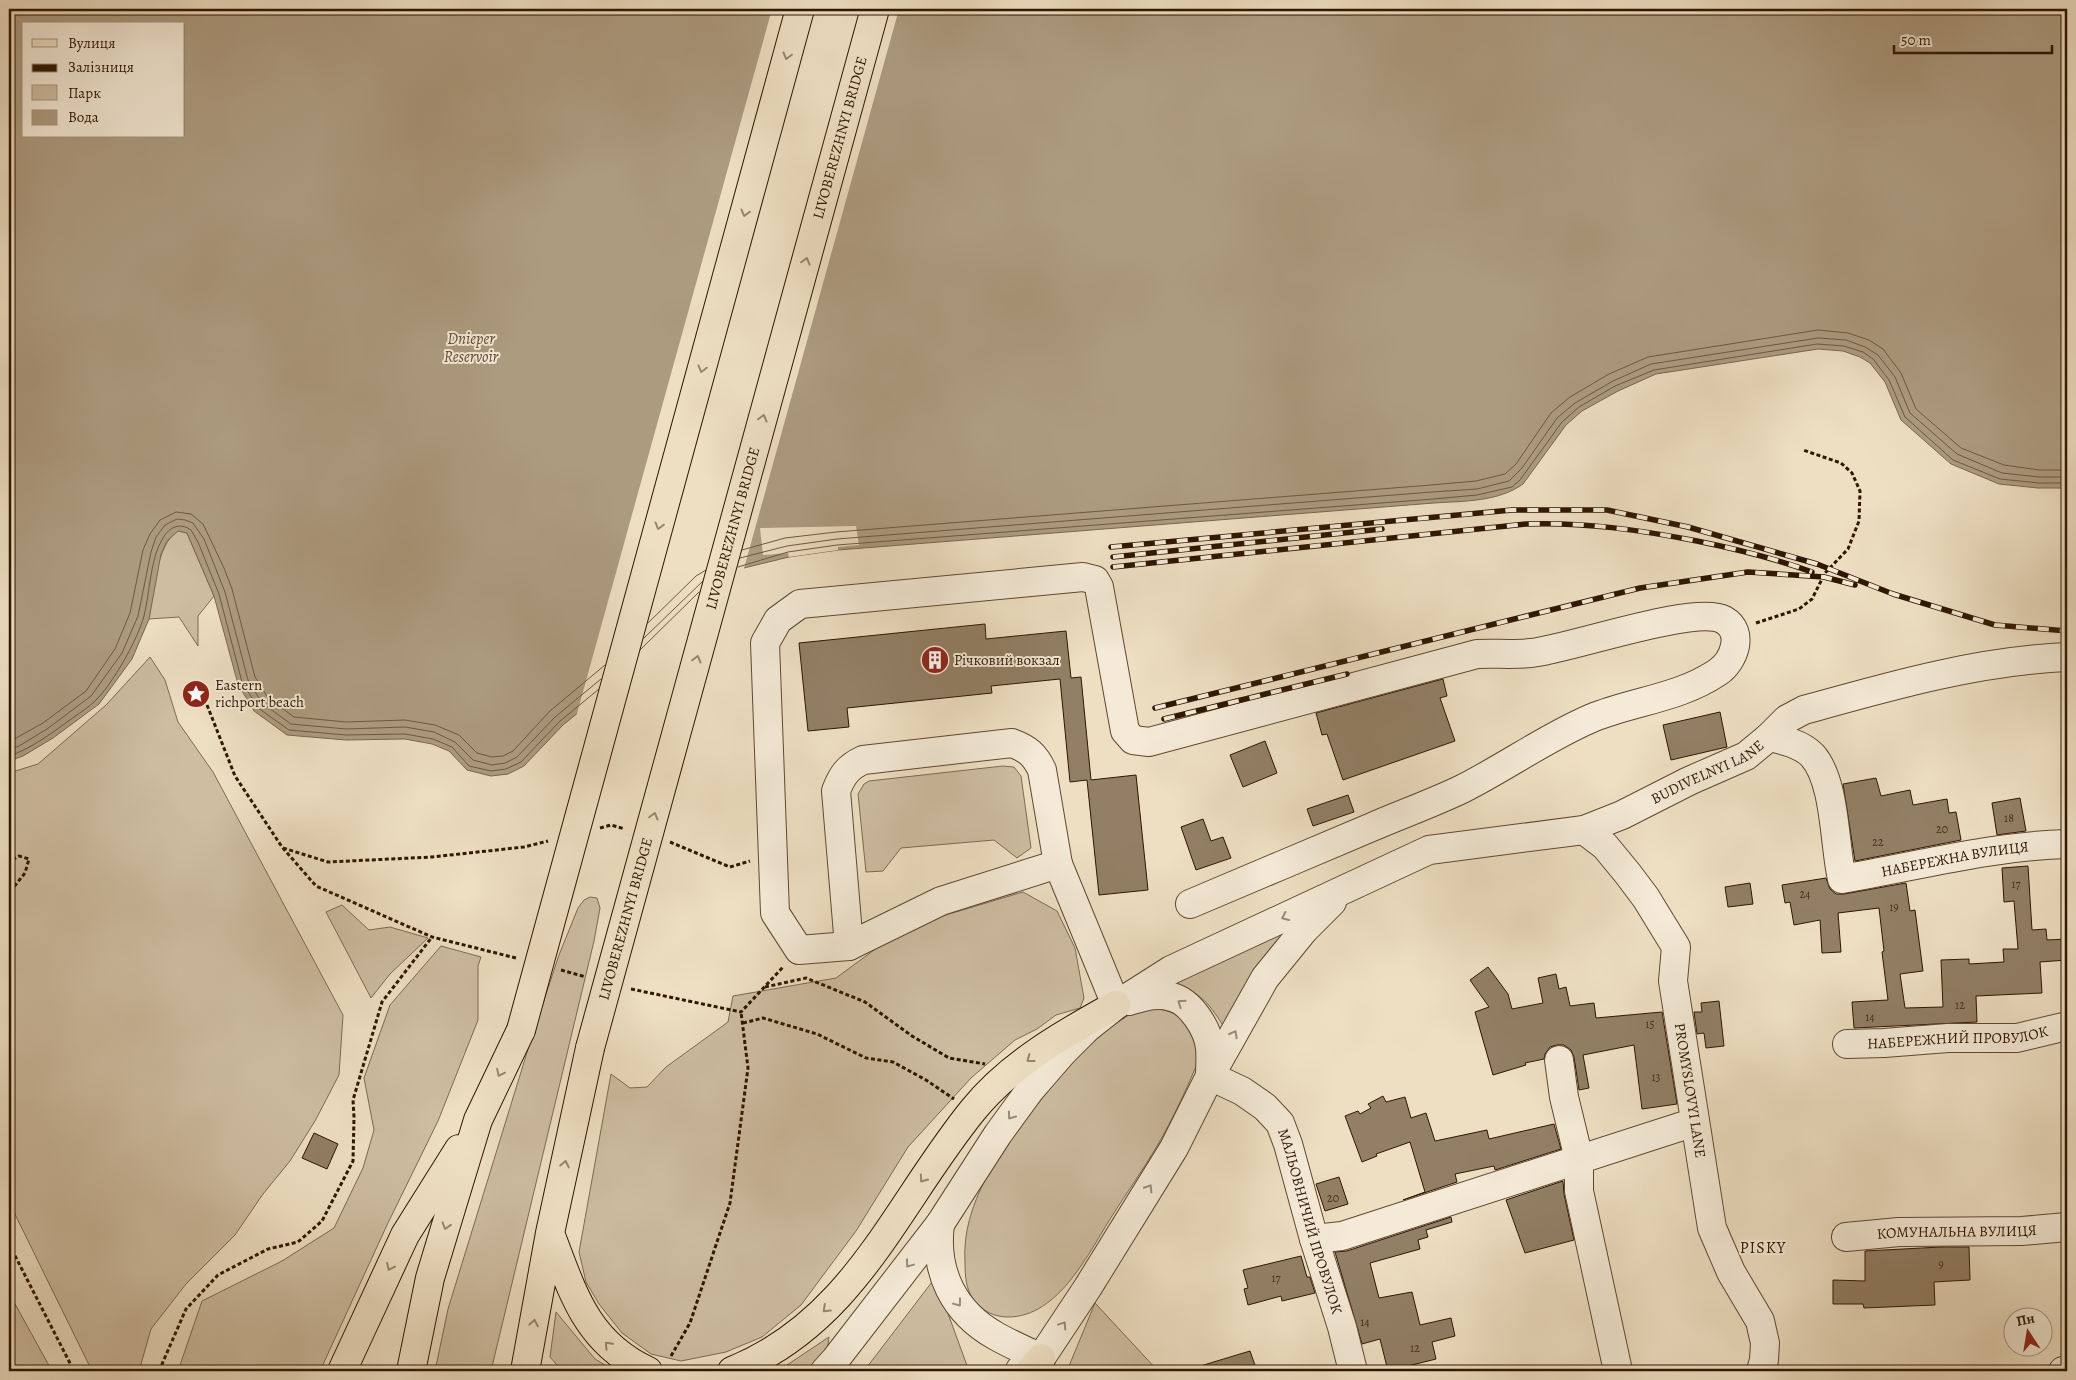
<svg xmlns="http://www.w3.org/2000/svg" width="2076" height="1380" viewBox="0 0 2076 1380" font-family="Alegreya,serif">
<rect width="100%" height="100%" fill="#eedfc2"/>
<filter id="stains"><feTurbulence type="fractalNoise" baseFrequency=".004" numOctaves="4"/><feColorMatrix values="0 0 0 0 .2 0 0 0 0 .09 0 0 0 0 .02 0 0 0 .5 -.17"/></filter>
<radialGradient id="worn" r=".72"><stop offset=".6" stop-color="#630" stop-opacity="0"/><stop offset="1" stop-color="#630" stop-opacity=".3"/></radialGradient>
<!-- green -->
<path fill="#cebda1" stroke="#7e6a51" d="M178 531 187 533 214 596 198 616V646L179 617 149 619C153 595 156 544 178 531Z
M150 657 165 680 178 722 213 772 343 1015 339 1075 315 1121 290 1161 263 1194 235 1235 186 1284 151 1329 139 1371H92L9 1202V773L38 764 106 705Z
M1003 766 1014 767 1021 776 1031 848 1017 858 994 840 901 848 883 871 866 872 858 794 864 784 869 781Z
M1023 892 1057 911 1075 948 1084 998 1080 1008 1056 1015 1037 1029 1015 1040 971 1078 908 1147 856 1231 801 1305 762 1337 726 1352 681 1361 651 1354 622 1333 599 1304 586 1282 579 1252 611 1074 630 1088 647 1087 666 1067 728 1022 733 996 836 978 889 939 922 922Z
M590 897 597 898 600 908 594 941 491 1371H435L448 1309 533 1033 559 955 578 908 584 900Z
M342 905 369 930 390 927 428 938 390 974 371 998 326 912Z
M1294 922 1225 1029C1210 1004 1201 993 1173 982Z
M441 946 481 957 478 966V1020L438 1121 387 1225 320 1371H178L202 1301 282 1261 334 1228 363 1168 374 1130 364 1078 390 1005Z
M1141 1008C1182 1008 1188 1021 1200 1057 1187 1088 1174 1117 1157 1146 1143 1170 1127 1192 1112 1216 1089 1252 1059 1317 1008 1317 994 1317 982 1311 973 1299 966 1289 965 1275 965 1263 961 1203 1001 1150 1037 1105 1066 1068 1098 1031 1141 1008Z
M935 1278 969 1371H864Z
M9 1293 52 1371H9Z
M1095 1303 1158 1371H1067Z
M556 1312 595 1359 615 1371H556L557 1365 550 1357Z
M829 1337 827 1351 814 1371H778Z"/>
<!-- water -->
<path fill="#ad9b80" stroke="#7b664d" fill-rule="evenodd" d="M9 9H2067V488H2038L1999 484 1951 464 1901 420 1885 382 1870 363 1860 357 1843 351 1818 349 1656 374 1618 391 1582 411 1566 425 1523 484C1498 502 1464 501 1434 503L838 550 789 557 744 568 710 589 611 686 563 725 524 766 508 774 491 776 467 770 449 751 432 744 405 739 346 740 287 735 254 711 238 684 214 596 187 533 178 531 167 541 161 554 149 619 132 659 99 704 53 738 23 756 9 761ZM24 24H184V136H24Z"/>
<!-- pier -->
<path fill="#eedfc2" d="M772 9H899L743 572 711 591 612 687 576 717Z
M856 526 859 545 838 547V550L789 557 788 553 763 555 760 528Z"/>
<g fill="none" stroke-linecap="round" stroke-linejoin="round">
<!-- shore -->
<path stroke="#6e5840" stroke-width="1" d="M742 550 785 538 836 532 1431 485 1476 481 1505 474 1516 464 1551 413 1570 397 1609 374 1648 357 1818 330 1848 333 1869 340 1883 349 1901 373 1916 409 1961 448 2004 465 2039 470H2067
M740 558 787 546 837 539 1432 492 1477 489 1509 481 1522 468 1557 418 1575 403 1613 381 1651 364 1818 338 1846 340 1865 347 1878 355 1895 377 1910 413 1957 454 2002 473 2039 477H2067
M738 567 788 552 837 545 1433 499 1477 495 1512 487 1520 480 1562 422 1579 407 1615 386 1654 370 1817 344 1844 346 1863 352 1873 359 1889 380 1905 417 1953 460 2000 479 2039 483H2067
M648 623 696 576 706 570
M644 638 703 581
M640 650 699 592
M9 742 43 723 86 691 115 649 130 613 143 550 150 534 160 520 176 512 191 514 203 524 224 568 232 589 255 677 268 698 294 717 346 722 405 720 435 725 459 735 477 753 492 757 503 756 513 751 550 711 605 665
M9 750 19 746 47 729 91 696 122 653 138 616 151 552 156 537 165 525 177 519 185 520 193 523 204 539 225 592 248 680 262 703 291 724 346 729 405 727 434 732 455 742 473 760 492 765 505 763 517 757 555 717 601 679
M9 756C33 748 53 732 74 717 81 712 89 707 95 701 112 685 138 639 144 616 150 593 150 558 163 538 169 527 180 522 191 530L198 542 219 594 242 682 258 708 289 730 346 735 405 734 433 739 452 747 469 766 491 771 506 769 521 762 559 722 599 689"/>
</g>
<!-- building -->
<path fill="#927f65" stroke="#2f1601" d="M985 624 986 639 1066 631 1071 678 1081 677 1091 780 1136 775 1148 890 1099 895 1087 780 1070 782 1060 679 991 686 992 693 847 708 849 727 808 731 799 643Z
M1443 679 1447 696 1440 698 1455 741 1343 780 1327 734 1322 735 1316 713Z
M1720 712 1727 747 1671 760 1663 725Z
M1265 741 1277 773 1243 787 1230 755Z
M1876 778 1881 796 1910 790 1913 805 1947 799 1949 813 1956 812 1961 840 1855 861 1843 784Z
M1348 795 1354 812 1313 826 1307 809Z
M2020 798 2026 831 1997 835 1992 803Z
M1203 819 1211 841 1223 837 1231 858 1196 870 1181 827Z
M2028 866 2032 930 2046 929 2047 940 2067 939V960L2040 962 2042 993 1976 996 1977 1022 1854 1028 1852 1002 1888 1000 1882 952 1884 951 1879 908 1838 913 1841 952 1822 953 1820 920 1794 925 1790 902 1785 903 1782 885 1826 878 1830 889 1836 894H1844L1906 883 1910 911 1915 910 1923 971 1900 974 1905 1008 1943 1007 1941 960 1969 959V964L2004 962 2003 949H2018L2014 901 2004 902 2002 868Z
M1750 883 1753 904 1728 907 1725 887Z
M1488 967 1508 994 1512 1009 1543 1003 1538 978 1556 974 1559 989 1566 987 1570 1006 1594 1003 1596 1018 1662 1012 1677 1104 1642 1109 1634 1045 1583 1055 1589 1088 1579 1090 1574 1057 1571 1050 1564 1045H1557L1550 1047 1545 1054 1544 1059 1525 1063 1526 1065 1493 1075 1475 1012 1489 1007 1470 980Z
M1719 1001 1724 1046 1706 1048 1704 1033 1697 1034 1694 1012H1702L1701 1003Z
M1383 1096 1386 1102 1405 1097 1411 1118 1426 1113 1435 1141 1487 1130 1489 1139 1554 1124 1561 1149 1495 1170 1494 1166 1455 1174 1457 1182 1403 1200 1425 1192 1410 1142 1376 1154 1377 1156 1362 1162 1345 1116 1358 1111 1360 1114 1371 1108 1368 1104Z
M314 1133 338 1144 327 1169 302 1158Z
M1339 1177 1348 1204 1325 1211 1316 1184Z
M1563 1181 1564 1194 1574 1240 1525 1253 1506 1200Z
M1451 1217 1452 1222 1426 1230 1428 1237 1418 1240 1420 1249 1370 1263 1379 1298 1412 1292 1420 1325 1451 1318 1455 1336 1432 1342 1436 1359 1388 1371 1380 1339 1362 1344 1335 1252 1347 1251Z
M1941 1247H1969L1970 1280 1934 1282 1935 1305 1864 1308 1863 1304H1833V1280L1865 1281V1251Z
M1301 1256 1307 1277H1310L1315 1293 1282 1301 1281 1296 1248 1305 1244 1289 1248 1288 1243 1270Z
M1250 1351 1257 1371H1198L1197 1367Z"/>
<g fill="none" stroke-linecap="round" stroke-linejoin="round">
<defs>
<g id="minor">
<path id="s1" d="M1769 737C1784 740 1801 744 1812 755 1836 781 1834 845 1842 879 1918 866 1991 846 2067 844"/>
<path d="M1012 743C1028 749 1035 755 1042 770L1058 864 941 901 849 946 836 791C842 775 848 767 863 760Z"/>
<path id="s2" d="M1584 830 1605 846 1628 874 1646 898 1676 947 1673 981 1712 1228 1731 1272 1760 1321 1765 1343 1764 1360 1761 1371"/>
<path d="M1058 864 1116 1005"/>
<path d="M849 946 799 950 775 913 765 643 778 620 800 604 1083 577 1095 580 1099 587 1125 731 1133 740 1149 742 1477 654C1495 653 1513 655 1531 653 1570 649 1695 604 1724 620 1745 632 1734 661 1718 672 1680 698 1634 701 1592 718 1547 737 1506 767 1462 789 1433 803 1402 814 1372 827 1311 853 1251 878 1190 904"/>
<path d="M1129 1001C1143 997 1158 992 1172 997 1191 1002 1208 1029 1210 1048 1211 1057 1210 1067 1210 1076"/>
<path id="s3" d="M1847 1044 1884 1043 1948 1038H2017L2067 1026"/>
<path d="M1559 1060 1564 1097 1579 1159V1191L1618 1371"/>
<path id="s4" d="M1210 1076 1242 1091 1265 1107 1280 1123 1288 1144 1314 1239 1342 1327 1353 1371"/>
<path d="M940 1224C934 1271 953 1312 996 1336 1010 1344 1026 1351 1041 1358L1038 1371"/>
<path id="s5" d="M1846 1237 1899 1232 2022 1231 2067 1227"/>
<path d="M1314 1239 1342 1236 1695 1122"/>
<path d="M1020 1370 1041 1358 1088 1287 1174 1148 1210 1076 1265 978 1304 930 1332 902"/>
<path id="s6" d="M825 1371 835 1360 940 1224 998 1134 1030 1090 1063 1052 1087 1028 1116 1005 1171 970 1429 850 1584 830 1622 815 1689 781 1746 756 1769 737 1787 719 1804 710C1890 686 1977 661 2067 657"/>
<path d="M2063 1371H2067"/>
</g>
<path id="major" d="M550 1233C573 1293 586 1342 648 1371
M342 1371 405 1235 459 1149
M411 1371 430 1278 478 1120 521 1030
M525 1371 550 1233 590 1048
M732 1371C855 1321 895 1206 973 1110 1010 1064 1065 1033 1116 1005
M1030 1371 1041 1358"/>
</defs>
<!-- minor casing -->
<use href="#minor" stroke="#5f4831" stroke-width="30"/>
<!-- major casing -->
<use href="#major" stroke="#2f1601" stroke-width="30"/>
<!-- path -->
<path stroke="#2f1601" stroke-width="3" stroke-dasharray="4 2.5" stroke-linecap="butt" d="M1756 623 1799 609 1812 599 1825 573 1848 549 1859 521 1860 491 1852 473 1841 463 1803 450
M207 705 235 776 282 847 316 886 432 937 516 958
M600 828 611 825 625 829
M670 842 730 867 750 861
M283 848 328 862 432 857 524 847 548 841
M9 865 12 860 19 856 29 859 25 873 9 893
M561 970 586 977
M765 987 806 978 865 1002 912 1036 949 1058 985 1064
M631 989 741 1012 783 967
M743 1023 763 1018 817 1034 866 1058 893 1062 926 1080 954 1099
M9 1244 74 1371
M671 1356 690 1323 730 1203 748 1068 741 1012
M159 1371 186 1309 218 1275 268 1249 298 1242 322 1221 353 1161 354 1117 353 1100 382 1002 432 937"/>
<!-- minor -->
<use href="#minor" stroke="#f4ead7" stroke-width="28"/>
<!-- major -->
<use href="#major" stroke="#eedfc2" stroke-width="28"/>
<defs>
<path id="rail" d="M1111 547 1512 510H1607L1688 527 1817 564 1893 594 1995 625 2067 631
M1113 557 1382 529
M1113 567 1526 524C1584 522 1640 530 1697 541 1736 549 1774 558 1812 572
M1155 708 1640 588 1748 572 1824 577 1855 585
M1164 719 1347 674"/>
</defs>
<!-- rail casing -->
<use href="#rail" stroke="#2f1601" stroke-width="5.5"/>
<!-- rail -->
<use href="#rail" stroke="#f4ead7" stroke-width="4" stroke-dasharray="11" stroke-linecap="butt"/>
<defs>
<g id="major-bridge">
<path d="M521 1030 800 9"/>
<path id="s7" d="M590 1048 875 9"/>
</g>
</defs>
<!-- major-bridge casing -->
<use href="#major-bridge" stroke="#2f1601" stroke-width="30" stroke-linecap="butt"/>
<!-- major-bridge -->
<use href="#major-bridge" stroke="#eedfc2" stroke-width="28"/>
</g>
<!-- one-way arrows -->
<defs><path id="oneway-chevron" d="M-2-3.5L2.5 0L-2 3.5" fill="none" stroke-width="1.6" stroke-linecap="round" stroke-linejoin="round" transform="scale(1.25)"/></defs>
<g stroke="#98856b">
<use href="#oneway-chevron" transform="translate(787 56) rotate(105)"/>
<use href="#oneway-chevron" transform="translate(745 213) rotate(105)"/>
<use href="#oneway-chevron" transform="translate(806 261) rotate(-75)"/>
<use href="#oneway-chevron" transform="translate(702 369) rotate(105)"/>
<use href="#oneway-chevron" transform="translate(763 418) rotate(-75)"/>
<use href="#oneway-chevron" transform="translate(659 526) rotate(105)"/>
<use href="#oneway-chevron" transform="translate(697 659) rotate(-75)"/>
<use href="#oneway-chevron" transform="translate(654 816) rotate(-75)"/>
<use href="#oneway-chevron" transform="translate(1030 1059) rotate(143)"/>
<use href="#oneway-chevron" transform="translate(500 1073) rotate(116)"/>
<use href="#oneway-chevron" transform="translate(565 1164) rotate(-78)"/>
<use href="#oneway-chevron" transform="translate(923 1179) rotate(125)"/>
<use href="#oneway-chevron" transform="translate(446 1226) rotate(107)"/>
<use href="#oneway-chevron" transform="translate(390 1267) rotate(115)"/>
<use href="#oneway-chevron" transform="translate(826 1309) rotate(137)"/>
<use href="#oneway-chevron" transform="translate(534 1323) rotate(-80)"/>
<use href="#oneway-chevron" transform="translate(608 1345) rotate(-133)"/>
</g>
<g stroke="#9b8b77">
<use href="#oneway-chevron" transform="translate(1285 917) rotate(155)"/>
<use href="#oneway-chevron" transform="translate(1181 1003) rotate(-146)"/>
<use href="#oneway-chevron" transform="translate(1234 1034) rotate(-61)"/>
<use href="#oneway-chevron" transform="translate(1011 1116) rotate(126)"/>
<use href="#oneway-chevron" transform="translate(1149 1188) rotate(-58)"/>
<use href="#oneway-chevron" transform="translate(909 1264) rotate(127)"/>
<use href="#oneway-chevron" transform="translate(958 1303) rotate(53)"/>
<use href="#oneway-chevron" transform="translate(1063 1325) rotate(-56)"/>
</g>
<!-- icons -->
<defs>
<symbol id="building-disc" viewBox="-11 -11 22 22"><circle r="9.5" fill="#8f2418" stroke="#f4ead7"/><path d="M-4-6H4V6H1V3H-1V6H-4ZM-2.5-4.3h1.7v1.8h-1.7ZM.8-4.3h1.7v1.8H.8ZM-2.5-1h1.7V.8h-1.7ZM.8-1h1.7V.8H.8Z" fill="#fff"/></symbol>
<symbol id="sight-disc" viewBox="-11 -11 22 22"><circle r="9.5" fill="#8f2418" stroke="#f4ead7"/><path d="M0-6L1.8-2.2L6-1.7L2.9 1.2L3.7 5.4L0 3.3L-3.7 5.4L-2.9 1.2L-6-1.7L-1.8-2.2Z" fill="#fff"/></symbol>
</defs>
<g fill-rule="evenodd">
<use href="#building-disc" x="919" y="644" width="32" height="32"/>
<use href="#sight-disc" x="180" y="678" width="32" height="32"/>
</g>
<g text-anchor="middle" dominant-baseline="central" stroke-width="4" stroke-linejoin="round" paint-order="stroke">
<!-- number labels -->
<g font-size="12" fill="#48301a">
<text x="2009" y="818">18</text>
<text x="1942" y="829">20</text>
<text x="1878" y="842">22</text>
<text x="2016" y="884">17</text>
<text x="1805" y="894">24</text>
<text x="1894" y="907">19</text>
<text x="1960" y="1005">12</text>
<text x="1870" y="1017">14</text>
<text x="1650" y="1024">15</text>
<text x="1656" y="1077">13</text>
<text x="1333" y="1198">20</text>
<text x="1941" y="1264">9</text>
<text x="1276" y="1278">17</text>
<text x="1365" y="1322">14</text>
<text x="1415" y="1348">12</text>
</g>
<!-- street labels -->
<g font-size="15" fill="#2f1601" stroke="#f4ead7">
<text stroke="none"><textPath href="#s7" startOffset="944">LIVOBEREZHNYI BRIDGE</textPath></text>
<text stroke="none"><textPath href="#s7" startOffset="539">LIVOBEREZHNYI BRIDGE</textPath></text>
<text stroke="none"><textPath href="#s6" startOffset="1112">BUDIVELNYI LANE</textPath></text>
<text stroke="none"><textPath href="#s1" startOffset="291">НАБЕРЕЖНА ВУЛИЦЯ</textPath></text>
<text stroke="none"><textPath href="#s7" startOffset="134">LIVOBEREZHNYI BRIDGE</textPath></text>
<text stroke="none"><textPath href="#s3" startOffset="111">НАБЕРЕЖНИЙ ПРОВУЛОК</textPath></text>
<text stroke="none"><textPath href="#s2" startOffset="295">PROMYSLOVYI LANE</textPath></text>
<text stroke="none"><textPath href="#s4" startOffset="188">МАЛЬОВНИЧИЙ ПРОВУЛОК</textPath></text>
<text stroke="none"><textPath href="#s5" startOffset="111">КОМУНАЛЬНА ВУЛИЦЯ</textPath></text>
</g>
<!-- poi labels -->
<g font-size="15" fill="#2f1601" stroke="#f4ead7" text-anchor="start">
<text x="954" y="660">Річковий вокзал</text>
<text x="215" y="685">Eastern<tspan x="215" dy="17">richport beach</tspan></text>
</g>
<!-- water labels -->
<g font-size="16" font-style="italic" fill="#614b34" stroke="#f4ead7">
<text x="471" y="339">Dnieper<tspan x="471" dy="18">Reservoir</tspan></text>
</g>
<!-- neighbourhood labels -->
<g font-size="16" letter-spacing="1" fill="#2f1601" stroke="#f4ead7">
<text x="1763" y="1248">PISKY</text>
</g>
</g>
<!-- margin -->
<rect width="2076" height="1380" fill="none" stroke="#eedfc2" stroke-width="30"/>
<rect x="10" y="10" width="2056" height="1360" fill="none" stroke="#2f1601" stroke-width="2.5"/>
<rect x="15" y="15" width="2046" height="1350" fill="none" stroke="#2f1601"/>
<!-- legend -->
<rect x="22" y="22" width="162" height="115" fill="#f4ead7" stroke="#a59581"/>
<rect x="32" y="39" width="25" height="8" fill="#eedfc2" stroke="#a59581"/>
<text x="68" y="48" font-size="15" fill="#2f1601">Вулиця</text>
<rect x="32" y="64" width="25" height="8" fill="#2f1601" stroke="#a59581"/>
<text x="68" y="72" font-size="15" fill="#2f1601">Залізниця</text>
<rect x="32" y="85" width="25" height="15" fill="#cebda1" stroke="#a59581"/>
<text x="68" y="98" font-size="15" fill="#2f1601">Парк</text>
<rect x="32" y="110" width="25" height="15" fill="#ad9b80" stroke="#a59581"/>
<text x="68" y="122" font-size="15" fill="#2f1601">Вода</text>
<!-- north arrow -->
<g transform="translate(2028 1332) rotate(348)"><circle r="24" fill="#f4ead7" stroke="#a59581"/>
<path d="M0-4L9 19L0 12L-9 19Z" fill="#8f2418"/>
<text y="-8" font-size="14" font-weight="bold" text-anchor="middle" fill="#2f1601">Пн</text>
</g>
<!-- scale -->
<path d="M1894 45v8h158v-8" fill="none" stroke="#2f1601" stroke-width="2.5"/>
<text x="1901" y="45" font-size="15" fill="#2f1601" stroke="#f4ead7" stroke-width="4" paint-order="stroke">50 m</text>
<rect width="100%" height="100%" filter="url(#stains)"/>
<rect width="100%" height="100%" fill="url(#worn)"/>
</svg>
